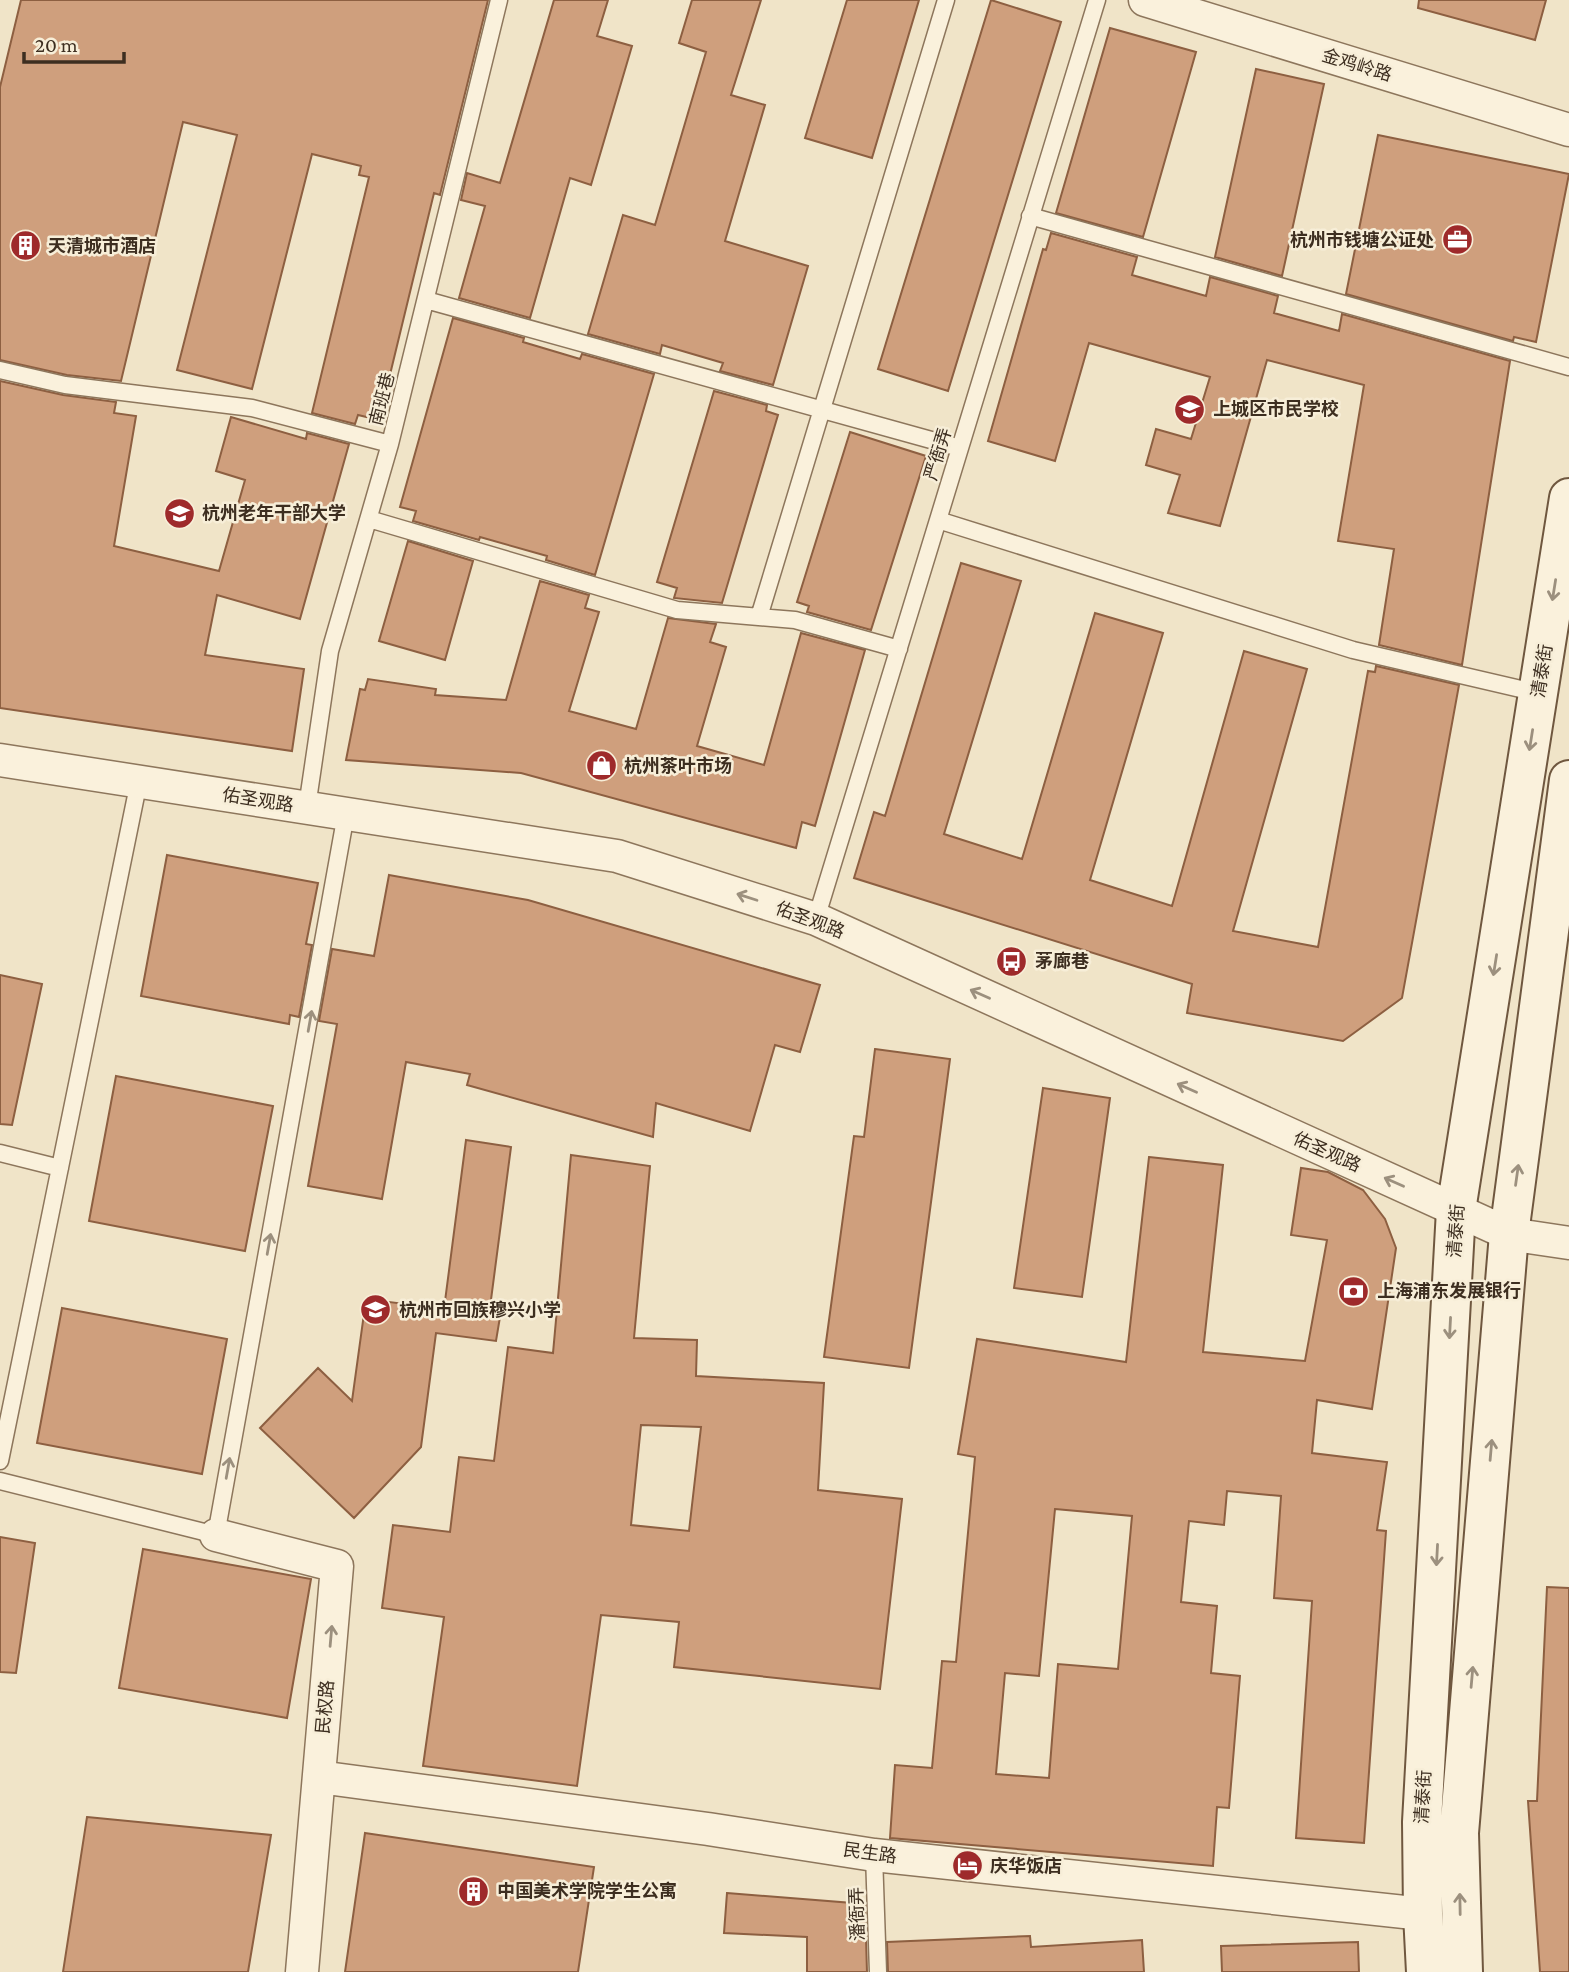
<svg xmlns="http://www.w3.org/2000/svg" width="1569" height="1972" viewBox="0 0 1569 1972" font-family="'Crimson Pro','Noto Sans SC',serif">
<rect width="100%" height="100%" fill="#f0e4c8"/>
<!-- building -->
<path fill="#cf9f7d" stroke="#8d5f41" stroke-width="2" fill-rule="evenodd" d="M21 0H488L440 195 434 193 379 420 358 415 355 424 312 413 369 177 359 175 361 166 312 154 252 389 177 370 237 135 183 122 121 381 67 375 0 360V87Z
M554 0H608L597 36 632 46 591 185 570 178 530 318 459 298 485 206 461 200 467 173 500 183Z
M692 0H761L731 95 765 105 725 241 808 266 773 385 720 371 723 363 662 345 660 354 588 334 623 215 655 225 706 52 679 43Z
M847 0H919L872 158 805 138Z
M991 0 1061 22 948 391 878 369Z
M1419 0H1546L1535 40 1418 8Z
M1110 28 1196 52 1143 237 1056 213Z
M1256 69 1324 84 1282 276 1215 257Z
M1378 135 1569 174 1536 342 1514 337 1513 341 1346 294Z
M1051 233 1137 257 1132 275 1206 296 1210 277 1278 296 1274 313 1339 331 1342 314 1510 361 1462 665 1379 645 1394 549 1338 541 1364 385 1267 360 1220 526 1168 513 1180 475 1146 465 1156 429 1191 439 1210 377 1089 343 1055 461 988 441 1043 249 1046 250Z
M453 318 524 338 523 342 580 359 582 354 654 374 595 575 546 560 547 556 480 537 479 540 413 521 416 511 400 507Z
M0 381 63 395 116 402 114 413 136 416 114 546 219 571 245 480 216 471 231 417 306 439 307 433 349 444 300 619 217 595 205 655 304 669 292 751 0 708Z
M714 391 767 405 766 411 778 415 722 603 674 598 677 588 657 582Z
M850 432 926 456 871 630 807 612 809 606 797 602Z
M408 541 473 561 445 660 379 641Z
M961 563 1021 581 944 834 1022 859 1095 613 1163 633 1090 880 1172 906 1244 651 1307 669 1233 931 1318 947 1368 671 1375 672 1376 666 1459 685 1402 998 1343 1041 1187 1013 1192 984 854 878 874 812 885 816Z
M540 581 589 595 585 608 599 612 569 711 636 729 668 618 716 624 710 642 726 647 697 746 764 765 801 633 865 650 815 826 802 822 796 848 521 773 346 760 360 689 365 690 368 679 436 689 435 695 506 700Z
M167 855 318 883 306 944 312 945 299 1017 290 1015 289 1024 141 996Z
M389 875 528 900 820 985 800 1052 775 1045 750 1131 656 1103 653 1137 467 1085 470 1074 406 1062 382 1199 308 1186 337 1024 319 1021 332 949 374 956Z
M0 975 42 984 12 1125 0 1124Z
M875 1049 950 1059 909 1368 824 1357 854 1136 864 1137Z
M116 1076 273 1106 245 1251 89 1221Z
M1043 1088 1110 1098 1082 1297 1014 1288Z
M466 1140 511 1147 489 1315 500 1317 496 1341 436 1333 421 1447 354 1518 260 1428 318 1368 352 1401 366 1299 444 1309Z
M571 1155 650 1166 634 1338 697 1340 696 1376 824 1383 818 1490 902 1499 880 1689 674 1667 679 1622 601 1615 577 1786 423 1766 444 1617 382 1608 393 1525 450 1532 459 1457 494 1461 508 1347 553 1353ZM641 1425 701 1427 689 1531 631 1525Z
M1149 1157 1223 1165 1203 1352 1305 1361 1327 1240 1291 1235 1301 1168 1328 1172 1363 1190 1385 1219 1396 1248 1372 1409 1317 1400 1312 1453 1387 1462 1377 1530 1386 1531 1364 1843 1296 1838 1312 1601 1274 1598 1281 1496 1227 1491 1224 1525 1189 1521 1181 1602 1217 1606 1211 1673 1240 1676 1229 1808 1217 1807 1213 1866 890 1838 895 1765 932 1768 942 1661 956 1662 975 1457 958 1454 977 1339 1126 1362ZM1055 1509 1132 1516 1118 1669 1058 1664 1049 1778 996 1774 1005 1673 1039 1676Z
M62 1308 227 1339 202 1474 37 1443Z
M0 1537 35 1543 16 1673 0 1672Z
M143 1549 311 1579 287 1718 119 1688Z
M1547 1587 1569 1588V1972H1540L1528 1801H1537Z
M87 1817 271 1835 248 1972H63Z
M365 1833 594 1867 578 1972H345Z
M727 1893 865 1904 867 1972H807V1937L724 1933Z
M1030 1936 1031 1947 1142 1940 1144 1972H888L887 1942Z
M1358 1942 1359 1972H1222L1221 1946Z"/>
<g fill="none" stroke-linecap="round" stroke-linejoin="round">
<defs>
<path id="service" d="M1030 216 1569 367
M426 300 960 448
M0 370 65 385 252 408 390 444
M369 519 677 610 795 620 899 649
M938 520 1353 650 1538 693
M759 617 946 0
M307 807 330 651 390 444 499 0
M816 919 1097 0
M0 1153 60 1168
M0 1461 139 781
M0 1481 216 1535 346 814
M874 1855 878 1972"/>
<path id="minor" d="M1145 0 1569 130
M0 760 617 856 816 919 1509 1234 1569 1243
M216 1535 337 1566 302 1972
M319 1777 708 1829 874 1855 1423 1914"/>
<path id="secondary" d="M1426 1972 1423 1914 1422 1822 1456 1210 1569 498
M1463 1972 1459 1833 1509 1234 1569 780"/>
</defs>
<!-- service casing -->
<use href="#service" stroke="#8d765c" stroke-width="19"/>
<!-- minor casing -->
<use href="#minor" stroke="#8d765c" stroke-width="35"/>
<!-- secondary casing -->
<use href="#secondary" stroke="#6f573f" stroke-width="42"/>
<!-- service -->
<use href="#service" stroke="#faf1dc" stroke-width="16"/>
<!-- minor -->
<use href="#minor" stroke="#faf1dc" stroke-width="32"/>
<!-- secondary -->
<use href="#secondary" stroke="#faf1dc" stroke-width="38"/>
</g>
<!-- one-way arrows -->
<defs><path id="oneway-shaft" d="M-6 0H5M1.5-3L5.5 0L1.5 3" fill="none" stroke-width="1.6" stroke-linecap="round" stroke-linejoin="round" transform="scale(1.75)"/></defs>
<g stroke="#9c907e">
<use href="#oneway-shaft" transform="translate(1554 590) rotate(99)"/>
<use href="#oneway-shaft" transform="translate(1531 740) rotate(99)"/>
<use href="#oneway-shaft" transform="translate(747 897) rotate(-162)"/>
<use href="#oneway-shaft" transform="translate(1495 965) rotate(99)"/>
<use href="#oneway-shaft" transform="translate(980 994) rotate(-156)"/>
<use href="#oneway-shaft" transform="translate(310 1021) rotate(-80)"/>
<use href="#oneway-shaft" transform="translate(1187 1088) rotate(-156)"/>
<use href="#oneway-shaft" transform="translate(1517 1175) rotate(-82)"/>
<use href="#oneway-shaft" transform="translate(1394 1182) rotate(-156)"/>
<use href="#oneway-shaft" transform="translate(269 1244) rotate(-80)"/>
<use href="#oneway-shaft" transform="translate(1450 1328) rotate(93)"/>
<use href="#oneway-shaft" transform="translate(1491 1450) rotate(-85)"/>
<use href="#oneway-shaft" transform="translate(228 1468) rotate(-80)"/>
<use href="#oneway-shaft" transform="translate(1437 1555) rotate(93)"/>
<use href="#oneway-shaft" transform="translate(331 1636) rotate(-85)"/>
<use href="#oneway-shaft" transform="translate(1472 1677) rotate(-85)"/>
<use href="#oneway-shaft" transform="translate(1460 1904) rotate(-91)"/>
</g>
<!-- icons -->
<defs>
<symbol id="office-disc" viewBox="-11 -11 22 22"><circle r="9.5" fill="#9e2a2b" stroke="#f7eed8"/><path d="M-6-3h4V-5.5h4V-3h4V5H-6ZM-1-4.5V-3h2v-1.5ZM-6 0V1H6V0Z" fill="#fff"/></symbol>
<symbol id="building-disc" viewBox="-11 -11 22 22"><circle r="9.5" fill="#9e2a2b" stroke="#f7eed8"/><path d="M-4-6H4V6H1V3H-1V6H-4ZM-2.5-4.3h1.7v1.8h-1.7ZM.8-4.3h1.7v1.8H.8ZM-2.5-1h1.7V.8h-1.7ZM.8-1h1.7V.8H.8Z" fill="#fff"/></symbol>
<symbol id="school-disc" viewBox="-11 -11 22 22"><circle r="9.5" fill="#9e2a2b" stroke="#f7eed8"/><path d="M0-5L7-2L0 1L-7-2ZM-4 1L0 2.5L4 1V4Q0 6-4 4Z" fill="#fff"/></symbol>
<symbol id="university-disc" viewBox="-11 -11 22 22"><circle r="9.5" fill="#9e2a2b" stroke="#f7eed8"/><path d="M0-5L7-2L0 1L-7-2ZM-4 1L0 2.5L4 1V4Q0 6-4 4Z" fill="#fff"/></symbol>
<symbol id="shop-disc" viewBox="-11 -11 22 22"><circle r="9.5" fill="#9e2a2b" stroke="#f7eed8"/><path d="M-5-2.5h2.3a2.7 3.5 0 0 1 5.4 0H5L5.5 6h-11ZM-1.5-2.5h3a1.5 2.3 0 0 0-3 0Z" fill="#fff"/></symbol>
<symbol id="bus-disc" viewBox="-11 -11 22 22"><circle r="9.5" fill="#9e2a2b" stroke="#f7eed8"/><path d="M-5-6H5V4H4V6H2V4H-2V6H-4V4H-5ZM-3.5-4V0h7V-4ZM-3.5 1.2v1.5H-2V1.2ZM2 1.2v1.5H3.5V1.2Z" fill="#fff"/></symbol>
<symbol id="bank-disc" viewBox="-11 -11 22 22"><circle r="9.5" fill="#9e2a2b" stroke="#f7eed8"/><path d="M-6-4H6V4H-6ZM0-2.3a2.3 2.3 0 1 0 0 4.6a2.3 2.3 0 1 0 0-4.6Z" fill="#fff"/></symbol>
<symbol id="hotel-disc" viewBox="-11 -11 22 22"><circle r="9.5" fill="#9e2a2b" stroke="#f7eed8"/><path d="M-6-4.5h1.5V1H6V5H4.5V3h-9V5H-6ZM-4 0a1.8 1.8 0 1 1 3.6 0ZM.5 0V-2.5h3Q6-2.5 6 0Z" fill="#fff"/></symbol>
</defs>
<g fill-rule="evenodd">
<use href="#office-disc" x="1440" y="222" width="35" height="35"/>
<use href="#building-disc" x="8" y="228" width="35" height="35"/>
<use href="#school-disc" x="1172" y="392" width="35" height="35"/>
<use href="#university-disc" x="162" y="496" width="35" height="35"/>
<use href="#shop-disc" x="584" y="748" width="35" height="35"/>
<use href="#bus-disc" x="994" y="944" width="35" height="35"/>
<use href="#bank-disc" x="1336" y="1274" width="35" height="35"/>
<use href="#school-disc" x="358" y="1292" width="35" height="35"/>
<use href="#hotel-disc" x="950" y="1848" width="35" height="35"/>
<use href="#building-disc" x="456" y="1874" width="35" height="35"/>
</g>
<g text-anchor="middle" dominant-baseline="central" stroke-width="5" stroke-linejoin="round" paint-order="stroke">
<!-- street labels -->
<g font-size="18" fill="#3d2e20" stroke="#f7eed8">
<text transform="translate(1357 65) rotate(17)">金鸡岭路</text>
<text transform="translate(382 399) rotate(-76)">南班巷</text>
<text transform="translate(938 454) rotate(-73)">严衙弄</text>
<text transform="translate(1542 671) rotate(-81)">清泰街</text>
<text transform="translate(258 800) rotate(9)">佑圣观路</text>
<text transform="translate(810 920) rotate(21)">佑圣观路</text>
<text transform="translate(1327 1152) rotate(24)">佑圣观路</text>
<text transform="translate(1456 1231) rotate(-86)">清泰街</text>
<text transform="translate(325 1707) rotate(-85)">民权路</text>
<text transform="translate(1423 1797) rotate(-87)">清泰街</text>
<text transform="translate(870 1853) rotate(8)">民生路</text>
<text transform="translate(857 1914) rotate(-92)">潘衙弄</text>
</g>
<!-- poi labels -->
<g font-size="18" font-weight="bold" fill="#3d2e20" stroke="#f7eed8" text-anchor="start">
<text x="1434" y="240" text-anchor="end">杭州市钱塘公证处</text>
<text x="48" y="246">天清城市酒店</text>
<text x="1213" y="409">上城区市民学校</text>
<text x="202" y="513">杭州老年干部大学</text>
<text x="624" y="766">杭州茶叶市场</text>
<text x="1035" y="961">茅廊巷</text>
<text x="1377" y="1291">上海浦东发展银行</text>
<text x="399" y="1310">杭州市回族穆兴小学</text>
<text x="990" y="1866">庆华饭店</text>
<text x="497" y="1891">中国美术学院学生公寓</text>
</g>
</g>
<!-- scale -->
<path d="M24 52v10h100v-10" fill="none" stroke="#3d2e20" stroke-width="3.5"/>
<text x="35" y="52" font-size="21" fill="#3d2e20" stroke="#f7eed8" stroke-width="5" paint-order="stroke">20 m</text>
</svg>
